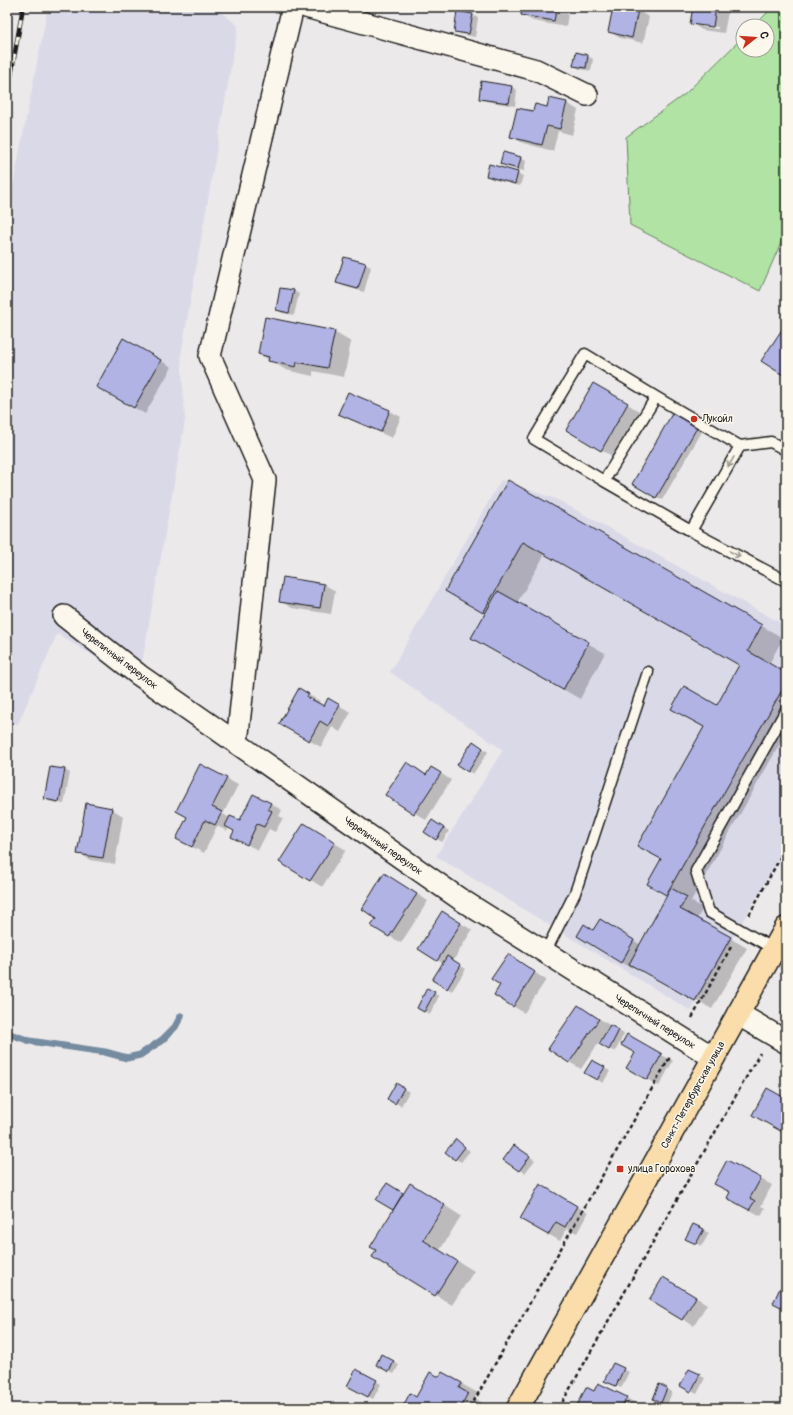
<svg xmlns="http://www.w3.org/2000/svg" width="793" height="1415" viewBox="0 0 793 1415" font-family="Pangolin,sans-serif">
<rect width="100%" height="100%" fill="#ece9ea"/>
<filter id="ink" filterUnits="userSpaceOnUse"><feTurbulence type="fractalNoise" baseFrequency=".025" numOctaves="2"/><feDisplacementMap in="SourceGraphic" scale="8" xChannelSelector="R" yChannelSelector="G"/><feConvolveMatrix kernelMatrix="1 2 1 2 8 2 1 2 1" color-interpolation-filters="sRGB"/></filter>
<g filter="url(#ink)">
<!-- built -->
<path fill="#dad9e8" d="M48 7H215L238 26 181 355 185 421 142 663 129 677 57 634 18 724 7 722V216Z
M501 480 556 499 786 626V846L691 1011 436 856 503 750 390 672Z"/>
<!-- green -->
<path fill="#b0e3a4" stroke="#668060" d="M773 7H786V231L760 291 630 225 626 137 685 94 743 37V50H767V26H754Z"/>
<!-- shadow -->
<path fill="#0003" fill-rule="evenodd" d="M452 7H474L473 11Z
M523 7H569L566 27 533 21 522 15Z
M614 7H621L638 11 649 17 643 43 620 38 609 31Z
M694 7H729L724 33 702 30 691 23ZM702 25 718 27V29L702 27Z
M473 15 478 18 475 37 460 34 455 31Z
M576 53 588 56 593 59 591 71 580 69 574 66Z
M512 87 517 90 515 106 485 101 480 98Z
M550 99 567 103 578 110 572 135 558 131 553 151 523 143 511 137 534 113 548 109Z
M504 153 521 158 526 161 524 171 507 167 502 164Z
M517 173 523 176 520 186 492 179 487 176Z
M365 264 371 267 364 292 343 286 338 283Z
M294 291 299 294 294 315 282 313 277 310Z
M334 332 351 342 344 377 313 371V376L286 370 259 354Z
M124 340 172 367 145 414 97 386Z
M594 384 639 411 612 456 567 430Z
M390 411 401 417 392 438 351 420 340 414Z
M674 413 703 430 662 500 633 483Z
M508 481 783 638 769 664 786 674V733L691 901 703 908 697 919 747 948 712 1009 634 965 632 968 621 962 593 931 612 927 641 945 669 895 648 884 662 859 717 706 740 665 545 554 517 603 605 653 580 699 473 638 486 614 446 591Z
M324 584 335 591 331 614 292 608 280 601Z
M299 690 320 701 318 704 324 708 329 700 351 712 340 732 332 727 321 747 280 724Z
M479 745 488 752 473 774 468 771Z
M432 768 451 780 426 820 387 795 418 770 427 775Z
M65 770 70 773 64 804 51 802 45 799Z
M227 779 238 785 223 814 230 818 240 822 271 804 282 810 279 816 283 818 275 832 269 829 258 850 244 843 235 831 229 827 227 831 217 826 204 853 177 839Z
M87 804 112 809 123 816 115 864 90 860 79 853Z
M438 824 449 831 442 842 425 832Z
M315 831 346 850 322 887 281 861Z
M396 881 428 901 401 943 373 926Z
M454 919 472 930 453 961 466 969 452 991 433 980 444 964 419 949Z
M519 962 546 980 524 1013 513 1006 501 985Z
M428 990 439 996 430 1014 418 1008Z
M579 1006 624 1034 615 1052 600 1044 603 1039H601L581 1069 569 1062Z
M627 1036 673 1061 659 1086 627 1068 636 1052Z
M592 1061 610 1071 603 1083 586 1073Z
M396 1084 409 1092 401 1106 388 1098Z
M456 1141 470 1151 461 1162 456 1159Z
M514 1146 535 1160 525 1173 505 1159Z
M727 1161 772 1185 761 1206 765 1208 761 1216 739 1204 731 1192Z
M387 1184 404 1194H427L461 1216 440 1250 474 1271 452 1305 373 1256 395 1210 378 1199Z
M541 1186 588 1213 577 1233 567 1228 560 1241 522 1219Z
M703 1230 709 1233 702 1246 692 1241Z
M674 1284 707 1304 694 1326 650 1299Z
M786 1291V1309L779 1306Z
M382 1356 399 1365 394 1374 377 1364Z
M613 1364 629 1372 621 1388 611 1383Z
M356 1370 381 1384 373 1399 348 1385Z
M442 1373 478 1393 475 1398 484 1404 482 1408H403L439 1378Z
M699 1375 705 1378 697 1394 687 1389Z
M660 1386 672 1392 667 1405 659 1402Z
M594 1393 626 1398 638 1404 636 1408H577Z"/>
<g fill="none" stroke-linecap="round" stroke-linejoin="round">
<!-- stream -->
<path stroke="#748ba0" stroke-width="7" d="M7 1035 10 1034 30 1041 105 1052 127 1058 140 1055 162 1040 175 1027 181 1016"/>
</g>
<!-- building -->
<path fill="#b1b3e4" stroke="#1c1c1c" d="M522 7H557L554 21 521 15Z
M613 7H626L638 10 632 38 608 32Z
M693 7H716L713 27 690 24Z
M457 11 473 14 469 34 454 32Z
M576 52 588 55 586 68 573 66Z
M481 81 512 86 509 103 479 99Z
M549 98 567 102 560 129 547 126 542 145 510 137 517 108 533 111 535 104 547 107Z
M503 152 521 157 518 169 500 164Z
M489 164 518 172 515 184 486 176Z
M344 257 366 263 358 289 336 283Z
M280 288 294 290 289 313 276 310Z
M265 317 335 331 327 368 297 362 296 367 268 361 269 357 258 354Z
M783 328 786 330V377L761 361Z
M123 338 161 360 134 408 96 387Z
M593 383 628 403 601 451 566 430Z
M348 392 390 410 381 432 338 414Z
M673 412 698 426 656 498 632 484Z
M508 480 762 625 748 651 786 673V683L666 895 647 884 661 859 637 846 704 727 671 709 684 686 717 705 739 665 523 542 483 613 445 591Z
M283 577 324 584 320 608 279 602Z
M498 591 589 642 563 690 471 638Z
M299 688 309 694 307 697 324 706 328 698 340 705 328 726 320 721 309 741 279 724Z
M473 741 483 748 468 772 457 765Z
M407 762 426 775 431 767 441 773 414 814 385 795Z
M200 764 227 778 212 807 222 812 215 825 205 820 192 847 176 839 187 817 176 811Z
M50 767 65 769 59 802 44 799Z
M253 794 271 803 268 809 272 811 264 827 257 824 247 845 231 837 234 831 225 826 230 816 240 820Z
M86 803 112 808 103 858 77 854Z
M432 820 444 828 436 840 424 832Z
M304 823 335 842 310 881 279 862Z
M384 873 417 894 389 937 371 926 376 919 362 909Z
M671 888 687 897 680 909 731 937 695 1001 629 964Z
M442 911 461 923 437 961 418 949Z
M600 919 634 940 621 963 577 936 584 924 593 930Z
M508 954 535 972 513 1007 494 995 500 985 491 979Z
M447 956 461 965 447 989 432 980Z
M427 988 435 992 424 1012 417 1008Z
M578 1005 599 1019 569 1063 548 1049Z
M610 1025 619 1030 609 1050 599 1044Z
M627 1034 662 1054 647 1080 626 1068 635 1053 621 1045Z
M592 1060 605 1067 597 1080 584 1073Z
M396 1083 404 1088 395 1104 387 1099Z
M767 1088 785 1098 786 1096V1134L752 1115Z
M456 1139 465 1147 455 1160 445 1152Z
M514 1145 530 1156 519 1171 503 1160Z
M727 1160 761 1178 750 1198 755 1201 749 1210 727 1198 730 1192 714 1184Z
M387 1183 403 1193 393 1210 376 1200Z
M410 1183 445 1205 423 1240 457 1261 435 1296 372 1257 376 1250 370 1247Z
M540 1184 577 1206 565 1227 556 1222 548 1235 520 1219Z
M693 1224 704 1229 696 1244 685 1239Z
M663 1277 696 1297 682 1320 649 1300Z
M780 1288 786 1290V1303L783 1308 773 1303Z
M381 1354 394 1361 389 1372 376 1365Z
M613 1363 624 1368 616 1386 604 1381Z
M356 1369 377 1380 368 1397 347 1386Z
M689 1369 700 1374 691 1392 680 1386Z
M430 1372 439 1377 442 1372 462 1383 459 1388 468 1393 460 1408H402L410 1393 416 1397Z
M598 1383 627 1397 621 1408H576L586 1387 594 1391Z
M659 1384 667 1388 661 1403 653 1399Z"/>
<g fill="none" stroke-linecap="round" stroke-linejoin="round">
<defs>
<path id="lane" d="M786 450 771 442 740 446 691 531 786 581
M604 481 534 439 585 354 656 397
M691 531 604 481 656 397 740 446
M774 949 709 912 696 871 786 710
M545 953 575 893 648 672"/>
<path id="street" d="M306 7 536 70 587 95
M64 616 139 675 460 899 714 1058
M237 743 265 480 210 356 293 7"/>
<path id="secondary" d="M738 1014 786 1042"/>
<path id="primary" d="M518 1408 786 928"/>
</defs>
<!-- lane casing -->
<use href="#lane" stroke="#1c1c1c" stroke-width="13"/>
<!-- street casing -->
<use href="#street" stroke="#1c1c1c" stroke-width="24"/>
<!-- secondary casing -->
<use href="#secondary" stroke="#1c1c1c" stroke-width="25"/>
<!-- primary casing -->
<use href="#primary" stroke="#1c1c1c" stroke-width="25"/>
<!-- path -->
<path stroke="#1c1c1c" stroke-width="2.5" stroke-dasharray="4 3" stroke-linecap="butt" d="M749 915 786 847
M782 1014 786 1007
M692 1018 732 945
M470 1408 670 1057
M559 1408 760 1053"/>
<!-- lane -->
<use href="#lane" stroke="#fbf7ec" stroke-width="10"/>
<!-- street -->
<use href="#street" stroke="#fbf7ec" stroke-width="21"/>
<!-- secondary -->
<use href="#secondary" stroke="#fbf7ec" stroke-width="22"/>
<!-- primary -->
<use href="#primary" stroke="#faddab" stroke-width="22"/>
<defs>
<path id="rail" d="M7 98 23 7"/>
</defs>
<!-- rail casing -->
<use href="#rail" stroke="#1c1c1c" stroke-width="4.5"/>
<!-- rail -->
<use href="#rail" stroke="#fbf7ec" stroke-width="3" stroke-dasharray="9" stroke-linecap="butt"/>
</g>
<!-- one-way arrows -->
<defs><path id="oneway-shaft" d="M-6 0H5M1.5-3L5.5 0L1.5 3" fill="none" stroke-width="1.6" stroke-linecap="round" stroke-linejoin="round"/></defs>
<g stroke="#97948e">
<use href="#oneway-shaft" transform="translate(731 462) rotate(120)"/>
<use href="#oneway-shaft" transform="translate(735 554) rotate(28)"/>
</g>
</g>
<!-- markers -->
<g fill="#c8321e" stroke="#fbf7ec" stroke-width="1.5">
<circle cx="694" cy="419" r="4"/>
<rect x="616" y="1165" width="8" height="8" rx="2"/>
</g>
<g text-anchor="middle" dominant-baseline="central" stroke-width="3" stroke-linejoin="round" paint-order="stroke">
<!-- poi labels -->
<g font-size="10" fill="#1c1c1c" stroke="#fbf7ec" text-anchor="start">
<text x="702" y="419">Лукойл</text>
<text x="628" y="1169">улица Горохова</text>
</g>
<!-- street labels -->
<g font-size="10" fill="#1c1c1c" stroke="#fbf7ec">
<text transform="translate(119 659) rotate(37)">Черепичный переулок</text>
<text transform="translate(383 846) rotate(35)">Черепичный переулок</text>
<text transform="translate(655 1022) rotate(32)">Черепичный переулок</text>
<text transform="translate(693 1095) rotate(-61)">Санкт-Петербургская улица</text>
</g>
</g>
<!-- margin -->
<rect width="793" height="1415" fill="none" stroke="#fbf7ec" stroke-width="24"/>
<rect x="12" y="12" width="769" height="1391" fill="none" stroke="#1c1c1c" stroke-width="1.5" filter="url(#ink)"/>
<!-- north arrow -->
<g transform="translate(755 38) rotate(73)"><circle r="19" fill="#fbf7ec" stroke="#a29f99"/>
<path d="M0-3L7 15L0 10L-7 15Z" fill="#c8321e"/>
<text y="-6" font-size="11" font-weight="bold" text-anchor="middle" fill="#1c1c1c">С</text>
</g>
</svg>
